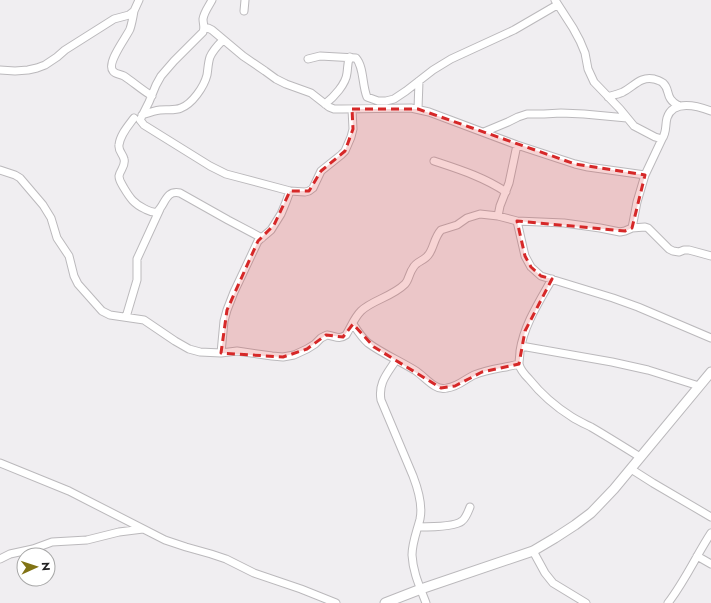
<svg xmlns="http://www.w3.org/2000/svg" width="711" height="603" viewBox="0 0 711 603" font-family="Jost,sans-serif">
<rect width="100%" height="100%" fill="#f0eef1"/>
<g fill="none" stroke-linecap="round" stroke-linejoin="round">
<defs>
<path id="minor" d="M212 0C209 6 204 12 203 19 203 24 205 27 203 32L174 61 161 76 156 85 149 102 140 120 144 125 210 166 226 174 290 191 305 192 309 191 313 188 321 171 341 155 345 151 351 137 353 129 352 109
M555 0 573 28 580 41 585 53 588 69 594 82 620 109 634 126 655 137 662 139C667 132 665 125 667 118 673 99 698 106 711 111
M134 11C133 17 132 23 130 29 126 38 106 63 113 71 115 74 120 74 124 76 133 82 142 90 152 96
M244 11 245 0
M204 29 208 28 212 30 243 56 265 71 276 79 286 84 311 93 329 107 334 109H342L411 108 429 112 517 145 575 164 588 167 645 175
M308 59 320 56 356 58C364 67 362 85 367 97L378 101H386L394 99 406 91 433 70 451 59 514 30 557 5
M0 70 15 71 28 70 37 68 45 65 57 57 65 50 114 19 129 15 134 11 139 0
M608 97C613 95 619 94 623 92 634 86 641 76 654 79 657 80 661 81 663 83 671 90 664 98 679 106
M325 104C334 97 346 84 347 73 348 67 347 63 350 57
M418 109 419 81
M142 115C148 113 153 111 160 110 167 109 174 111 181 108 192 104 204 87 207 75 208 69 208 63 210 57 213 50 218 45 223 40
M134 118C128 126 120 135 119 145 118 151 123 154 124 159 126 166 120 170 119 176 119 181 122 184 124 188 130 198 134 204 145 209 149 211 152 213 157 212 166 204 165 190 180 193L228 220 262 238
M484 132 508 122 518 117 527 114H544L561 113 584 114 627 118
M434 161C458 169 484 177 506 192
M0 170 15 175 20 178 43 205 51 218 57 238 69 256 74 276 78 284 102 311 110 315 144 320 175 341 189 349 200 352 221 353 237 351 272 356 283 357 294 355 307 349 315 344 321 338 327 335C335 336 339 340 346 335 351 327 354 318 361 311 372 300 392 297 405 284 409 280 409 273 413 268 416 261 425 261 429 254 434 247 434 238 441 230L457 225 467 218 480 214 498 216 517 221 564 223 600 228 620 232 625 231 632 228 645 227 648 228 669 249 673 251 679 252 684 250H689L711 256
M498 216 500 206 509 183 517 145
M517 221 525 256 531 267 541 276 613 298 638 307 711 338
M632 228 637 202 645 175 662 139
M552 279C539 302 524 325 520 351 520 355 519 360 519 364 520 369 525 375 529 379 541 394 556 407 572 417 578 421 585 424 591 427 608 437 624 447 640 457
M126 317 137 280V259L160 209
M353 324C357 330 362 338 368 343 383 354 400 361 416 371 422 375 429 383 435 386 438 388 443 389 447 388 458 387 465 379 474 375 488 369 504 368 519 364
M521 346 612 362 648 370 699 386
M221 353 224 321 227 310 234 292 258 241 271 230 281 214 286 202 290 191
M396 360C387 374 378 383 381 400L413 476C418 489 423 505 420 519 417 531 412 543 412 555 413 573 420 587 426 603
M0 463 69 491 165 540 186 547 211 554 226 559 254 573 301 589 336 603
M631 469 653 483 711 517
M418 527C428 527 455 527 462 521 466 518 468 512 470 507
M533 551 545 573 553 583 586 603
M697 556 711 564
M0 559 10 554 33 549 52 542 87 540 119 532 143 529
M668 603C685 581 696 556 711 533"/>
<path id="tertiary" d="M385 603 421 589 533 551 555 538 575 525 591 513 614 489 711 372"/>
</defs>
<!-- minor casing -->
<use href="#minor" stroke="#bbb9bc" stroke-width="9"/>
<!-- tertiary casing -->
<use href="#tertiary" stroke="#bbb9bc" stroke-width="11"/>
<!-- minor -->
<use href="#minor" stroke="#fff" stroke-width="7"/>
<!-- tertiary -->
<use href="#tertiary" stroke="#fff" stroke-width="9"/>
</g>
<!-- marked area -->
<path fill="#d62828" fill-opacity="0.2" stroke="#d62828" stroke-width="3" stroke-dasharray="8 5" stroke-linejoin="round" d="M352 109H418L575 164 645 175 632 228 625 231 517 221 525 256 531 267 541 276 552 279 525 331 519 364 482 372 455 386 441 388 374 347 353 324 343 337 326 335 307 349 283 357 221 353 227 310 258 241 274 225 290 191H309L321 171 345 151 353 129Z"/>
<!-- north arrow -->
<g transform="translate(36 567) rotate(87)"><circle r="19" fill="#ffffff" stroke="#a7a7a7"/>
<path d="M0-3L7 15L0 10L-7 15Z" fill="#817315"/>
<text y="-6" font-size="11" font-weight="bold" text-anchor="middle" fill="#232223">N</text>
</g>
</svg>
